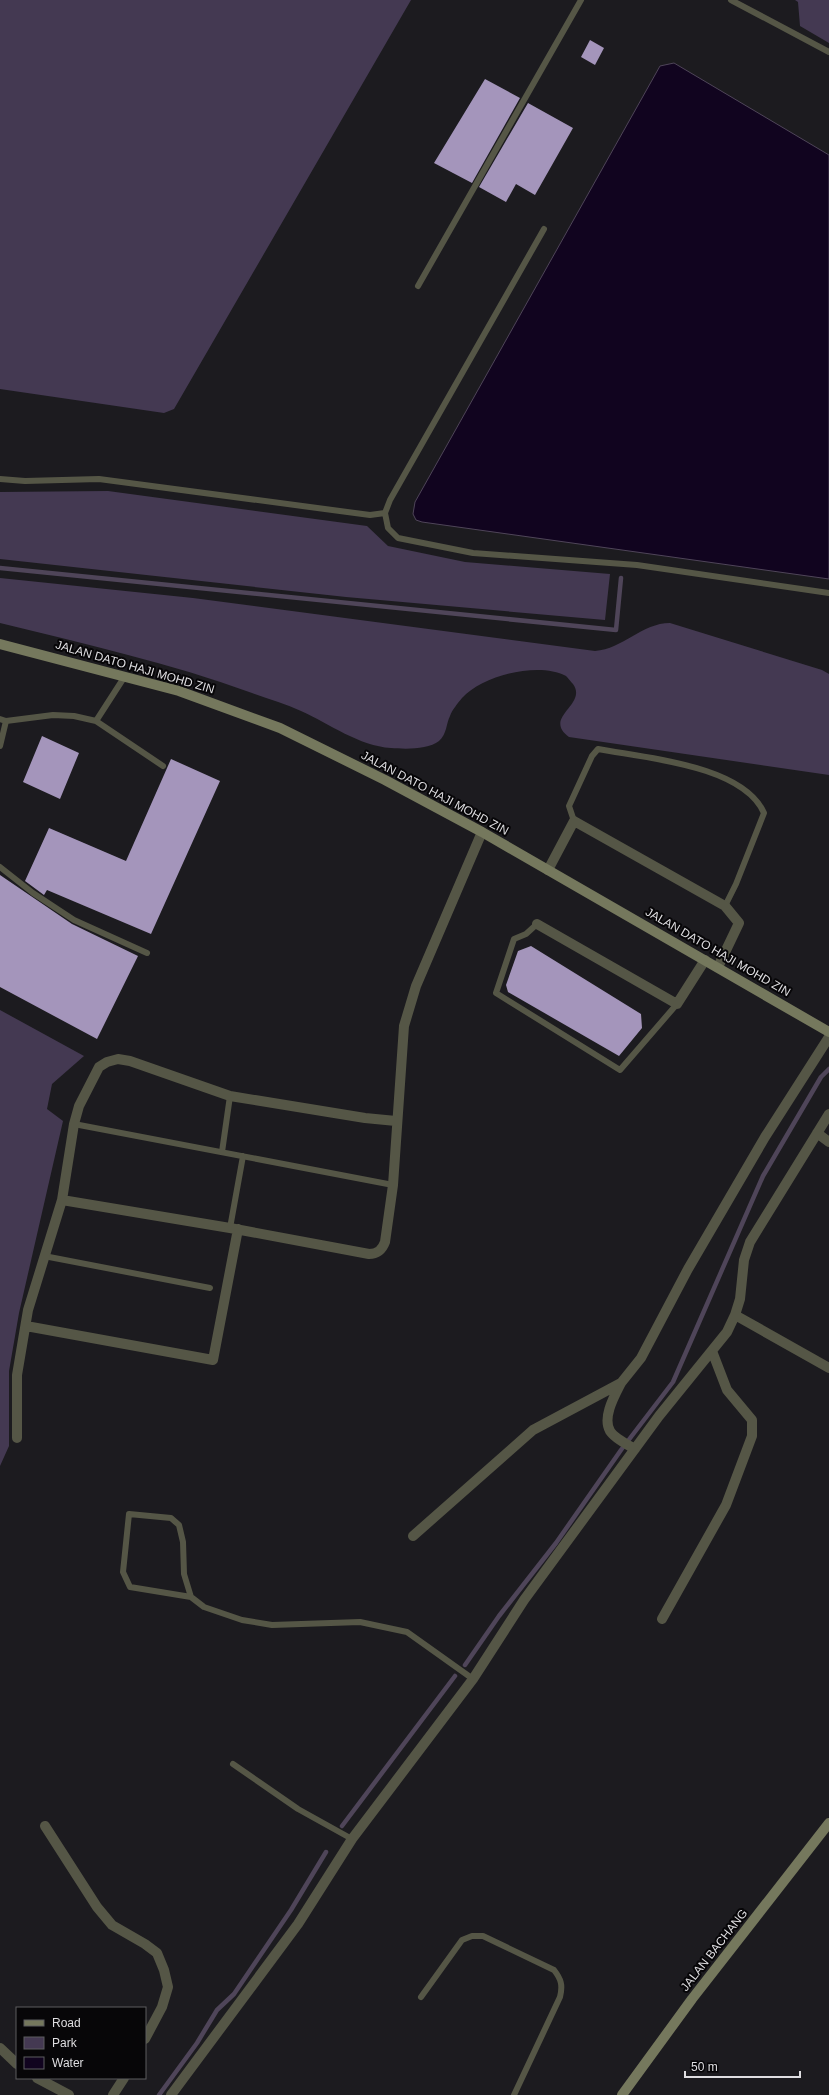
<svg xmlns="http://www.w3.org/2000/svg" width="829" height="2095" viewBox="0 0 829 2095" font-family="Helvetica,sans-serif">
<rect width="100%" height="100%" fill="#1c1b1f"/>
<!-- green -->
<path fill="#443952" d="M0 0H411L174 409 164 413 0 389Z
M795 0H829V43L800 26 798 2Z
M108 491 367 526 388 546 465 562 610 574 605 620 346 597 0 559V492Z
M0 578 193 598 595 651C623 649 642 623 670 623L822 670 829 674V775L569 737C542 717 588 705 573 684 571 682 568 678 566 676 538 661 482 676 462 698 458 703 452 710 450 716 446 724 447 734 439 741 428 750 404 749 391 748 359 746 330 724 301 711 286 704 269 699 252 693 170 663 85 644 0 623Z
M0 1010 84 1056 52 1084 47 1109 63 1121 19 1313 9 1371V1446L0 1466Z"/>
<!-- water -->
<path fill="#11041f" stroke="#4f4559" d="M674 63 829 155V579L422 522 416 520 413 514 415 502 660 66Z"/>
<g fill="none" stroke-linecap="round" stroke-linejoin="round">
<!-- stream -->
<path stroke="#4f4559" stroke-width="4.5" d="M0 568 616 630 621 578
M465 1665 499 1616 556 1543 621 1450 673 1382 763 1176 821 1077 829 1069
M342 1826 455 1676
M159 2095 197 2043 217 2010 234 1994 291 1910 326 1852"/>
</g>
<!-- building -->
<path fill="#a495bb" d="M590 40 604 48 595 65 581 57Z
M485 79 520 98 472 183 434 163Z
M528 103 573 128 535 195 516 184 506 202 479 187Z
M42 736 79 753 60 799 23 782Z
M171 759 220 781 151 934 47 890 44 895 25 881 49 828 126 861Z
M0 875 72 924 138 956 97 1039 0 987Z
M531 946 641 1014 642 1028 619 1056 508 992 506 985 518 951Z"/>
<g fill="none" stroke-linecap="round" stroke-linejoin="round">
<!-- lane -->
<path stroke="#555646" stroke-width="6" d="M731 0 829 52
M544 229 390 500 385 513 388 528 398 538 473 553 637 565 829 593
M418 286 581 0
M0 479 25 481 99 479 370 515 385 513
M0 719 6 721 53 715 74 716 96 721 163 766
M96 721 125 676
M0 746 6 721
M574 821 569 806 592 756 598 749C645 758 743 765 764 813L736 884 725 906
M0 867 33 893 74 920 147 953
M537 924 526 934 514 939 496 993 620 1070 677 1004
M74 1124 393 1185
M222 1152 230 1096
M230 1228 243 1156
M44 1256 210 1288
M191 1597 130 1587 123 1572 129 1514 171 1518 179 1525 183 1542 184 1574 191 1597 204 1607 242 1620 272 1625 360 1622 407 1632 473 1679
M233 1764 298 1809 352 1839
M421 1997 462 1940 472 1936H483L554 1970C561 1979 563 1985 560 1997L514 2095"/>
<!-- street -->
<path stroke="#555646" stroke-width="10" d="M548 870 574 821 725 906 739 923 718 967
M537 924 677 1004 705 960
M817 1133 829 1142
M62 1200 230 1228 369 1254C378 1254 382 1250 385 1242L393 1185 404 1026 416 986 482 832
M735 1315 829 1368
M26 1326 213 1360 238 1229
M621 1383C615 1395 602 1417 610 1431 614 1438 628 1445 635 1449
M17 1438V1375L28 1310 62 1200 74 1124 79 1106 99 1067 107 1062 118 1059 130 1061 230 1096 365 1118 396 1121
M413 1536 533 1430 621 1383 641 1358 688 1269 765 1137 829 1037
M662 1619 726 1505 752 1436V1420L727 1390 712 1351
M45 1826 97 1907 112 1925 145 1944 157 1953 164 1970 168 1987 162 2007 145 2039
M0 2048 17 2064
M37 2078 69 2095
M113 2095 124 2078
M171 2095 298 1924 352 1839 473 1679 524 1600 659 1416 727 1332 735 1315 740 1299 744 1260 750 1242 829 1114"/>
<!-- secondary -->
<path stroke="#75785d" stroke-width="10" d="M0 644 179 691 280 728 385 780 482 832 829 1032
M622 2095 692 1999 829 1823"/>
</g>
<g text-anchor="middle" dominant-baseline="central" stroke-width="4" stroke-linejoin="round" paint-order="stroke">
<!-- street labels -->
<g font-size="12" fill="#dfdee1" stroke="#070608">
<text transform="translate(135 667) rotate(16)">JALAN DATO HAJI MOHD ZIN</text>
<text transform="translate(435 793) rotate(28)">JALAN DATO HAJI MOHD ZIN</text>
<text transform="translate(718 952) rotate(30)">JALAN DATO HAJI MOHD ZIN</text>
<text transform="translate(714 1950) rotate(-52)">JALAN BACHANG</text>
</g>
</g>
<!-- legend -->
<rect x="16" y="2007" width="130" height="72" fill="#070608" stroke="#5d5c5f"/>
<rect x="24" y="2020" width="20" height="6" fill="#75785d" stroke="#5d5c5f"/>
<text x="52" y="2027" font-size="12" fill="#dfdee1">Road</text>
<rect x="24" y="2037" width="20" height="12" fill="#443952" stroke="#5d5c5f"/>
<text x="52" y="2047" font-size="12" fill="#dfdee1">Park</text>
<rect x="24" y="2057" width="20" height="12" fill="#11041f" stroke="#5d5c5f"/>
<text x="52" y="2067" font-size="12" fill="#dfdee1">Water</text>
<!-- scale -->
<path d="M685 2071v6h115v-6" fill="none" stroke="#dfdee1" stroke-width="2"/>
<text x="691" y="2071" font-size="12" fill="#dfdee1" stroke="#070608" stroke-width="3" paint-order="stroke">50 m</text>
</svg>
